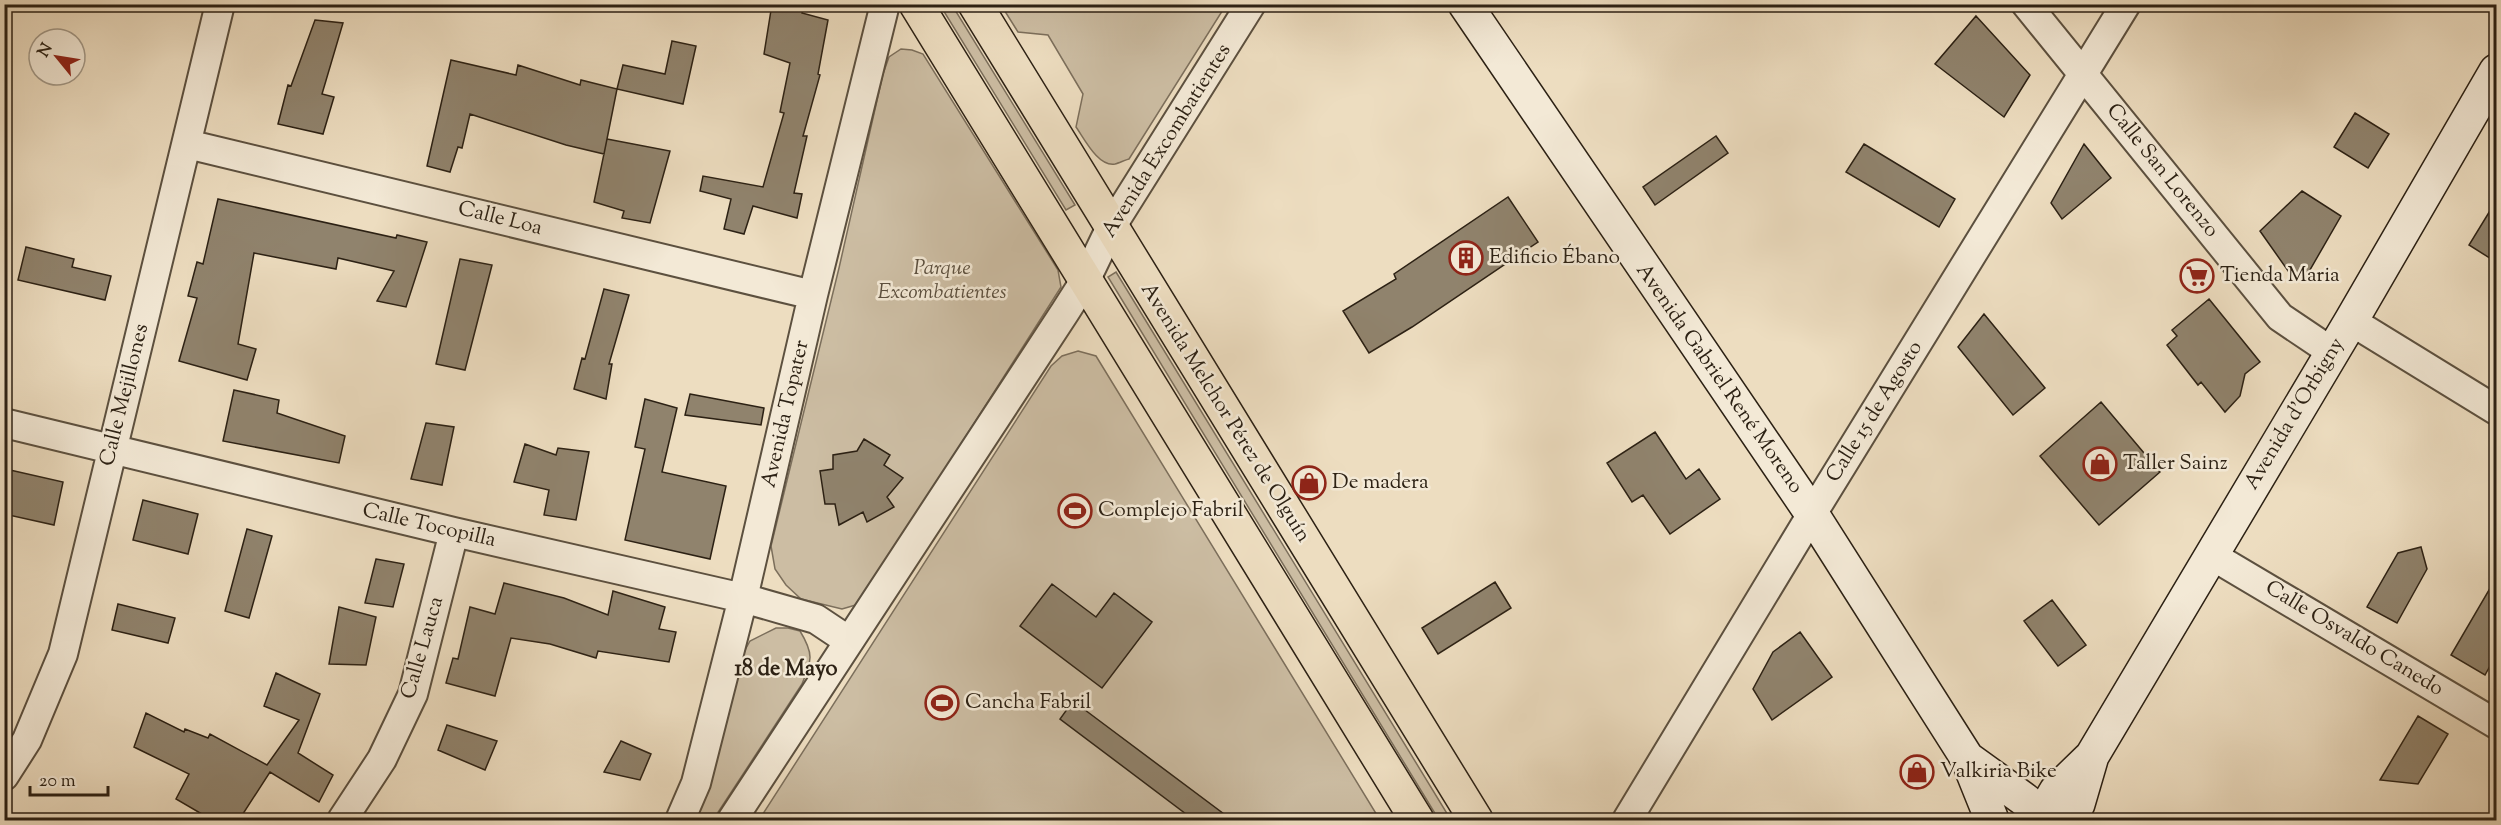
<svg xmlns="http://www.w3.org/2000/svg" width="2501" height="825" viewBox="0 0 2501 825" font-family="'Sorts Mill Goudy',serif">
<rect width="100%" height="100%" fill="#edddc0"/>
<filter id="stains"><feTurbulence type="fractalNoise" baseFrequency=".00333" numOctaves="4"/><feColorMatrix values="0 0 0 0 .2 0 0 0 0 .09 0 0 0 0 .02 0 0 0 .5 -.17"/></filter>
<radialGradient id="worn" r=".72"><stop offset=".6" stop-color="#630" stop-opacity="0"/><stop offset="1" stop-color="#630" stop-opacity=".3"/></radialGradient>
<!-- green -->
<path fill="#ccbda3" stroke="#7c6f5c" stroke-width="1.5" d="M940 5H952L1075 205 1066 210Z
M1001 5H1226L1129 159C1125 160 1119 163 1115 164 1098 167 1084 138 1076 127L1083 94 1048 35 1018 32Z
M901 49 912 50 923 54 1058 270 1061 287 859 604 842 609 801 599 786 585 775 569 771 546 839 268 883 74 889 57Z
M1116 272 1451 820H1439L1108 277Z
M1078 351 1096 356 1380 820H759L1051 366 1062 356Z
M776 628H788L800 631C814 654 812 660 802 684L713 820H690L740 659 750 641Z"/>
<!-- building -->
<path fill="#90836d" stroke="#2c2114" stroke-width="1.5" d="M772 4H805L802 13 828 20 818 74 820 75 803 136H807L794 193 802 194 797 218 753 206 744 234 724 229 731 199 700 191 703 176 763 187 784 113 780 112 790 63 764 54Z
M1976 16 2030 75 2004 117 1935 64Z
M315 20 343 23 322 94 334 97 323 134 278 124 288 85 291 86Z
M672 41 696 46 683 104 617 89 623 65 665 74Z
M451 60 516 75 518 65 580 85 581 80 617 89 604 154 566 145 470 114 462 148 458 147 450 172 427 166Z
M2355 113 2389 134 2368 168 2334 147Z
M1716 136 1728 153 1655 205 1643 187Z
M607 139 670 151 650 223 622 218 624 211 594 202Z
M1864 144 1955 199 1939 227 1846 172Z
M2084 144 2111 178 2062 219 2051 203Z
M2302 191 2341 216 2303 282 2291 275 2260 231Z
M1508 197 1538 242 1412 327 1369 353 1343 311 1396 279 1394 274Z
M218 199 396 238 397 235 427 242 406 307 377 301 394 271 338 258 336 269 254 253 238 344 256 349 247 380 179 361 197 298 188 296 197 262 203 264Z
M2496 201V262L2469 245Z
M26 247 74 259 72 267 111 276 105 300 18 280Z
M460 259 492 265 465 370 436 364Z
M604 289 629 295 609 364H612L606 399 574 389 582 358 585 359Z
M2209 299 2260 362 2245 374 2240 396 2225 412 2201 382 2198 385 2167 345 2177 336 2172 330Z
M1984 314 2045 388 2013 415 1958 347Z
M234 390 279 400 277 413 345 436 339 463 223 441Z
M690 394 764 408 761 425 685 415Z
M645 399 677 408 662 472 726 486 710 559 625 540 645 449 635 447Z
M2101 402 2160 472 2099 525 2040 456Z
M426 423 454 427 442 485 411 479Z
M1655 432 1686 479 1699 469 1720 499 1670 534 1643 495 1632 502 1607 463Z
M864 439 890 455 884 465 903 478 887 497 894 507 867 522 863 512 839 525 835 504H825L820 471 833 469V455L857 451Z
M525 444 556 455 558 448 589 452 576 520 544 515 549 490 514 482Z
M10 470 63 482 54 525 4 514V494Z
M143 500 198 514 188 554 133 540Z
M247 529 272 536 249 618 225 611Z
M2421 547 2427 569 2397 623 2367 607 2398 553Z
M376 559 404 564 393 607 365 603Z
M2496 578V655L2485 675 2451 655Z
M1495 582 1511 608 1438 654 1422 628Z
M504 583 564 598 608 615 613 591 665 607 659 629 676 632 669 662 598 651 596 658 550 644 511 638 495 696 446 683 453 658 458 659 470 607 495 614Z
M1052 584 1096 617 1114 593 1152 622 1102 688 1020 626Z
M2052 600 2086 645 2058 666 2024 621Z
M118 604 175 618 168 643 112 630Z
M339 607 376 617 366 665 329 664Z
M1800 632 1832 677 1772 720 1753 689 1773 652Z
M276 673 320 694 298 753 333 775 319 802 270 772 239 820H212L176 799 189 774 134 747 146 713 184 732 185 729 208 738 210 734 267 765 299 720 264 706Z
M1073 701 1232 820H1194L1060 719Z
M2418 716 2448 734 2418 784 2380 780Z
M447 725 497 741 485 770 438 750Z
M621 741 651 754 640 780 604 772Z"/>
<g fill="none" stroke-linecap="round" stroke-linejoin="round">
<defs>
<path id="street" d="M2026 4 2280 317 2332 352
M187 144 813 295
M2351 321 2496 410
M4 423 454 532 743 598 816 619 849 641
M2211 555 2496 724
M4 776 27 740 63 654 220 4
M342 820 382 759 413 694 454 532
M680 820 696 783 743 598 813 295 885 4
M732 820 1065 312 1086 279 1111 227 1251 4
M1627 820 1812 514 2126 4"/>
<path id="secondary" d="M1465 4 1812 514 1967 758 1992 820
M1967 758 2025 800 2045 820
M2039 820 2056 791 2091 757
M2069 820 2078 804 2092 756 2351 321 2496 71"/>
<path id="highway" d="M916 4 1417 820
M975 4 1476 820"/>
</defs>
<!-- street casing -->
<use href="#street" stroke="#5c503f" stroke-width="32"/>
<!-- secondary casing -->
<use href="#secondary" stroke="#2c2114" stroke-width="36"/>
<!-- highway casing -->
<use href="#highway" stroke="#2c2114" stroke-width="36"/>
<!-- street -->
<use href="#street" stroke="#f3e9d6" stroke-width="28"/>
<!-- secondary -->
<use href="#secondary" stroke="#f3e9d6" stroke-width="33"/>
<!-- highway -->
<use href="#highway" stroke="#edddc0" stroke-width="33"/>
</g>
<!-- icons -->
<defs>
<symbol id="building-ring" viewBox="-11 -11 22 22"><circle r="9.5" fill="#f3e9d6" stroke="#8f2418" stroke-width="1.5"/><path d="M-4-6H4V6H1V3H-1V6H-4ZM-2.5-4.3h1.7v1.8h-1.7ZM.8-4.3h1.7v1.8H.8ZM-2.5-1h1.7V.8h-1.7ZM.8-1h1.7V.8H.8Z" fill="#8f2418"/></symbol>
<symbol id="supermarket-ring" viewBox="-11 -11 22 22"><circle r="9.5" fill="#f3e9d6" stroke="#8f2418" stroke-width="1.5"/><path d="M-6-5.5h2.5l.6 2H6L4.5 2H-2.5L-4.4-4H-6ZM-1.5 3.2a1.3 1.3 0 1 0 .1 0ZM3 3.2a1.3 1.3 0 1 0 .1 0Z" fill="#8f2418"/></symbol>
<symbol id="shop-ring" viewBox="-11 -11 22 22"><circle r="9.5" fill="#f3e9d6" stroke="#8f2418" stroke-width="1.5"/><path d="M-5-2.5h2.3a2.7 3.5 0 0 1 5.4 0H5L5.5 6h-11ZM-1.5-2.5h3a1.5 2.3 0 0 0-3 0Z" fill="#8f2418"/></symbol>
<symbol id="stadium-ring" viewBox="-11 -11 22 22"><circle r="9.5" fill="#f3e9d6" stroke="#8f2418" stroke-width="1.5"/><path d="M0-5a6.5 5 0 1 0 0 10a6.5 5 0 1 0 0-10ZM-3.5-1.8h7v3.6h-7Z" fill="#8f2418"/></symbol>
</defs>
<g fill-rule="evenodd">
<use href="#building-ring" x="1447" y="239" width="38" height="38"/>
<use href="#supermarket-ring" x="2178" y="257" width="38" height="38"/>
<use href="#shop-ring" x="2081" y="445" width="38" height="38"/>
<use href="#shop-ring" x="1290" y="464" width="38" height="38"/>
<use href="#stadium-ring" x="1056" y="492" width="38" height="38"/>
<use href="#stadium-ring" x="923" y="684" width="38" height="38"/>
<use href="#shop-ring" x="1898" y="753" width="38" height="38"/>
</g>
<g text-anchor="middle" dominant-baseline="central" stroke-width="5" stroke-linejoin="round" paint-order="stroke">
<!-- street labels -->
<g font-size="21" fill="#2c2114" stroke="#f3e9d6">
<text transform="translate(1167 141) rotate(-58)">Avenida Excombatientes</text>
<text transform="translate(2162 171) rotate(51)">Calle San Lorenzo</text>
<text transform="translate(500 219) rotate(14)">Calle Loa</text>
<text transform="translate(1719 379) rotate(55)">Avenida Gabriel René Moreno</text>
<text transform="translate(125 395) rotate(-76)">Calle Mejillones</text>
<text transform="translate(1875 412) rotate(-58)">Calle 15 de Agosto</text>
<text transform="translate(1225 413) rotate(58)">Avenida Melchor Pérez de Olguín</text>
<text transform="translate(786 414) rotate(-77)">Avenida Topater</text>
<text transform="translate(2295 414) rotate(-59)">Avenida d'Orbigny</text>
<text transform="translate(429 526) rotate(13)">Calle Tocopilla</text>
<text transform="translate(2354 639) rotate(31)">Calle Osvaldo Canedo</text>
<text transform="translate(423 648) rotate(-74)">Calle Lauca</text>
</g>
<!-- poi labels -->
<g font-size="21" fill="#2c2114" stroke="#f3e9d6" text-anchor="start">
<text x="1489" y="258">Edificio Ébano</text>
<text x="2220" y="276">Tienda Maria</text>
<text x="2123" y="464">Taller Sainz</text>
<text x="1332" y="483">De madera</text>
<text x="1098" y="511">Complejo Fabril</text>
<text x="965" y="703">Cancha Fabril</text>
<text x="1940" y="772">Valkiria Bike</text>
</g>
<!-- park labels -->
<g font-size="21" font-style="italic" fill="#5c503f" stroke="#f3e9d6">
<text x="942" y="269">Parque<tspan x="942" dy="24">Excombatientes</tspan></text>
</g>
<!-- neighbourhood labels -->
<g font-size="22" font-weight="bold" fill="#2c2114" stroke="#f3e9d6">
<text x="786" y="670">18 de Mayo</text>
</g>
</g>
<!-- margin -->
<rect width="2501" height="825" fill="none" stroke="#edddc0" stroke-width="24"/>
<rect x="6" y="6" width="2489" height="813" fill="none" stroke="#2c2114" stroke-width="3"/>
<rect x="12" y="12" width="2477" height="801" fill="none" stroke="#2c2114" stroke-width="1.5"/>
<!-- north arrow -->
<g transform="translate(57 57) rotate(300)"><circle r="28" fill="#f3e9d6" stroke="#a39988" stroke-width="1.5"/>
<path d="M0-4.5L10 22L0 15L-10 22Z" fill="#8f2418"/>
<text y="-9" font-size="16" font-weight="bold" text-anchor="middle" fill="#2c2114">N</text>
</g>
<!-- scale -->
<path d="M30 786v9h78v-9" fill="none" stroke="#2c2114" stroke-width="3"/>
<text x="39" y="786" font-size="18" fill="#2c2114" stroke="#f3e9d6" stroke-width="4.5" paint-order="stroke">20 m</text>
<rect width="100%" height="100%" filter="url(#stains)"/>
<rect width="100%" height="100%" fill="url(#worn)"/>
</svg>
